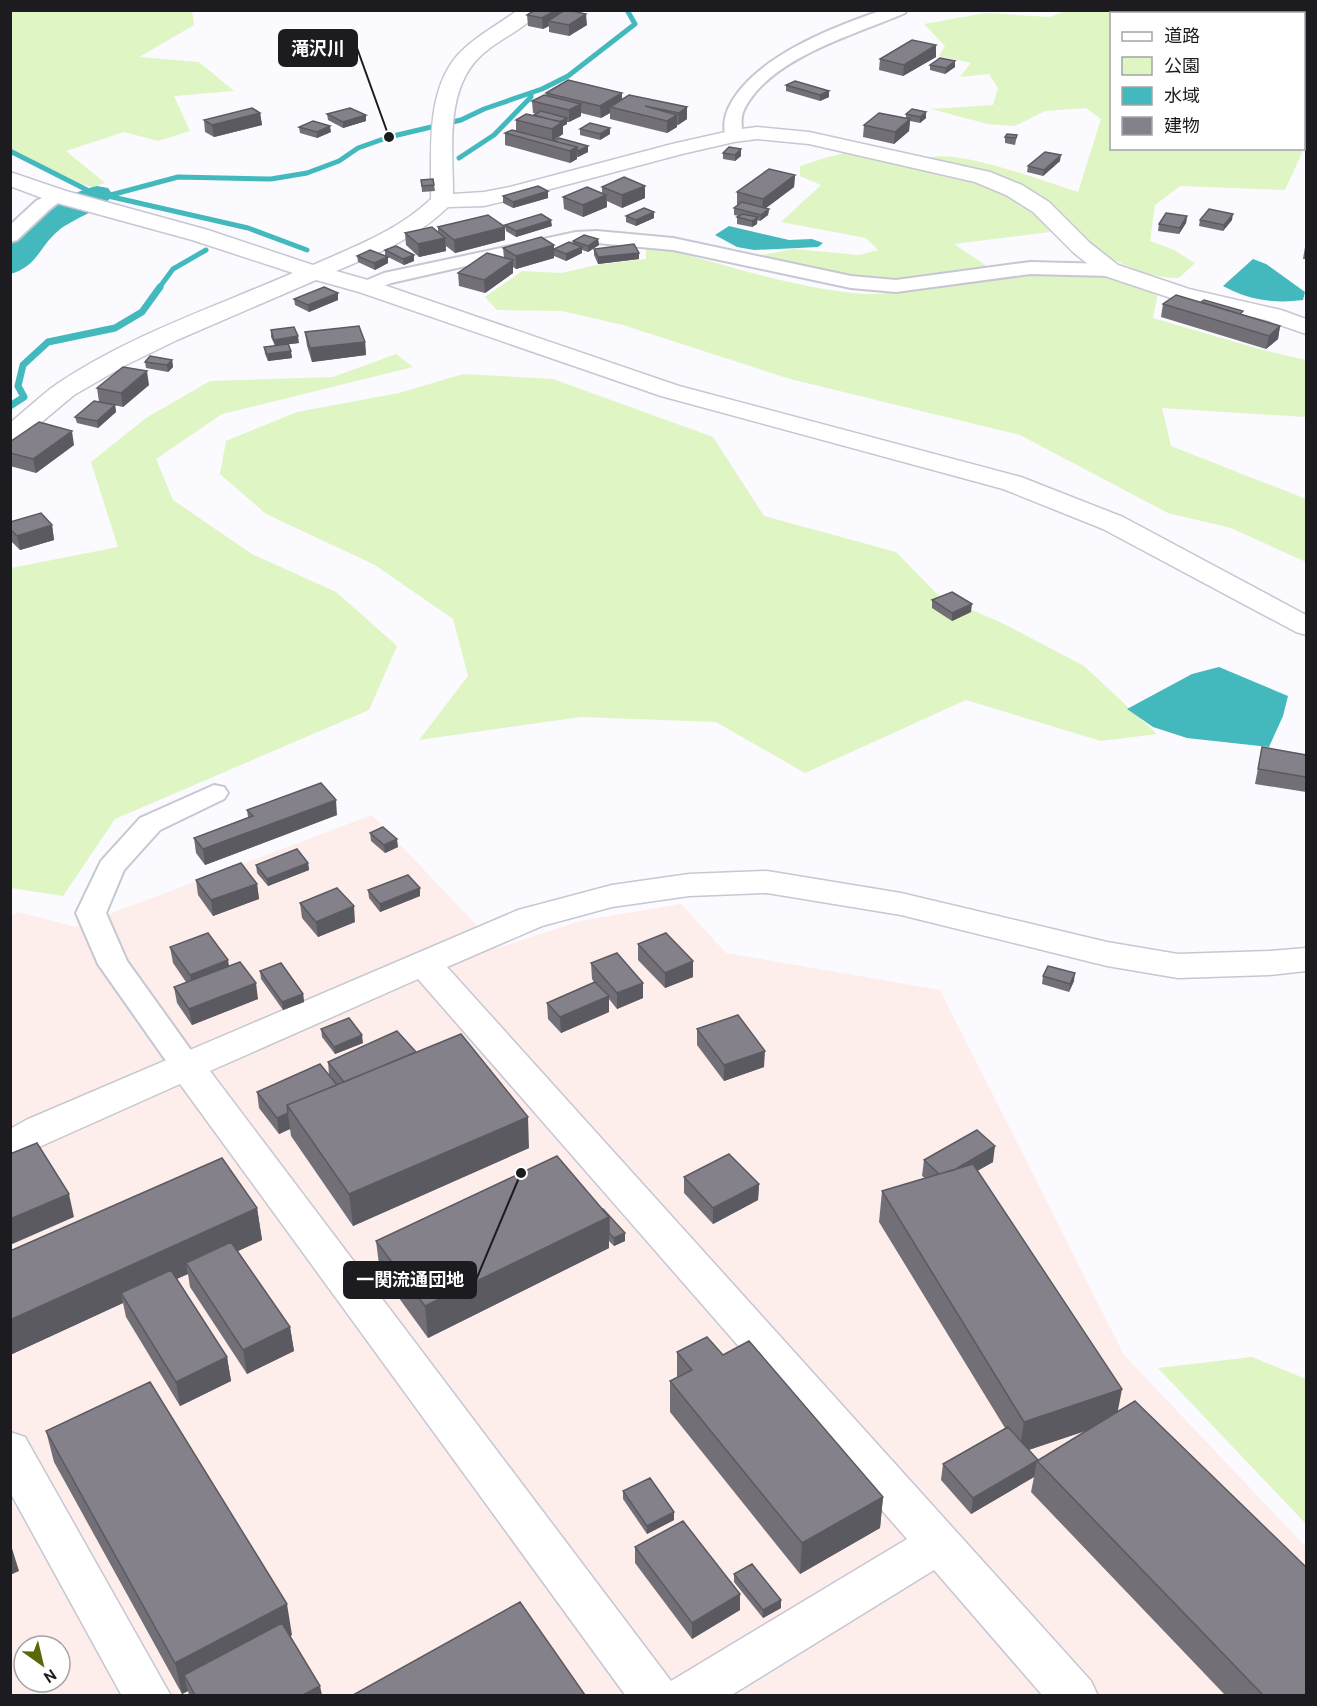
<svg xmlns="http://www.w3.org/2000/svg" width="1317" height="1706" viewBox="0 0 1317 1706" font-family="Overpass,'Noto Sans JP',sans-serif">
<rect width="100%" height="100%" fill="#fafaff"/>
<!-- commercial -->
<path fill="#fdedeb" fill-rule="evenodd" d="M372 815 498 948 580 921 681 904 726 953 940 990 1124 1355 1306 1547V1695L11 1696V916L18 912 75 927ZM24 1646H60V1682H24Z"/>
<!-- green -->
<path fill="#dff5c3" fill-rule="evenodd" d="M1070 10 1306 11V144L1285 190 1180 186 1155 205 1150 241 1174 250 1195 263 1179 278C1111 279 1041 204 982 172 966 164 945 162 928 158 956 148 1047 182 1078 192L1101 119 1086 108 1045 111 1015 126 988 124 931 109 993 105 998 88 989 74 960 77 971 63 939 56 945 46 924 24 986 13 1049 17ZM1112 14H1304V148H1112Z
M11 11H192L194 25 139 57 199 62 234 91 174 96 190 131 158 141 124 132 66 151 105 183 92 187 57 177 11 150Z
M858 150 1007 190 1033 211 1050 232 954 244 988 267 918 280 889 282 757 256 794 249 859 255 878 250 866 238 781 222 821 185 800 176V166L828 157Z
M661 248C726 265 798 289 865 294 887 295 912 289 933 287 1006 277 1087 261 1158 292L1153 318 1263 350 1306 360V417L1162 408 1171 446 1306 499V562L1231 528 1168 513 1020 435 790 379 623 325 562 311 497 310 485 297 522 271 561 273 596 265 646 259V249Z
M396 354 413 367 222 414 156 459 173 500 252 554 336 592 397 646 369 710 115 819 63 896 11 888V568L118 547 91 462 146 418 210 381 333 377Z
M463 374 553 379 713 437 764 516 896 552 938 595 1002 623 1084 666 1157 734 1101 741 966 700 805 773 716 722 581 717 419 740 468 676 453 619 375 565 266 514 220 474 226 441 297 412 399 393Z
M1252 1357 1306 1379V1524L1158 1368Z"/>
<!-- water -->
<path fill="#43b9be" d="M729 226 789 240 812 239 823 243 818 247 754 250 737 247 715 235Z
M1253 259 1266 264 1305 292 1303 300C1275 304 1248 300 1223 286Z
M1219 667 1288 696 1283 716 1269 747 1187 738 1153 727 1127 709 1192 674Z"/>
<g fill="none" stroke-linecap="round" stroke-linejoin="round">
<!-- stream-far1 -->
<path stroke="#43b9be" stroke-width="5" d="M10 151 97 195 107 196 178 177 271 179 307 173 339 161 358 148 389 137 461 120 484 109 542 89 568 76 635 24 627 10
M459 158 494 135 531 97V93
M108 196 248 228 307 250
M159 288 173 269 206 250"/>
<!-- stream -->
<path stroke="#43b9be" stroke-width="7" d="M10 406 24 397 18 386 23 365 48 342 115 328 142 312 160 287"/>
<!-- river -->
<path fill="#43b9be" fill-rule="evenodd" d="M97 186 108 188 113 195C103 210 73 218 58 231 39 247 37 267 10 274 10 266 8 253 11 246 21 218 70 192 97 186Z"/>
<defs>
<path id="street" d="M883 10H907L905 13C857 34 779 55 749 101 746 105 742 113 742 117 740 126 745 133 740 140H728C722 131 724 118 728 109 751 58 833 27 883 10Z
M58 190 65 192 67 196 50 209 17 240 10 242V225L36 201Z
M597 231 673 238 851 276 896 280 1030 262 1110 264 1117 266 1120 270 1117 274 1110 276 1030 274 896 292 851 288 673 250 597 243 576 244 470 265 391 283 367 293 360 291 357 287 360 283 384 273 576 232Z
M214 785 224 787 228 793 224 799 160 830 124 870 106 913 127 961 203 1067 198 1075 187 1078 176 1075 98 964 76 913 101 861 140 818Z"/>
<path id="secondary" d="M518 10H540C527 28 501 38 485 52 444 85 453 147 453 194L484 192 510 187 672 144 734 130 757 127 809 132 990 172 1022 185 1049 202 1090 243 1118 265 1189 289 1281 310 1306 319V334L1266 320 1174 299 1102 275 1074 253 1033 212 1006 195 975 182 809 144 757 139 734 142 682 154 513 199 484 206 448 207C415 239 377 254 336 271L375 282 679 386 1021 477 1123 517 1306 615V635L1296 632 1103 529 1003 489 661 396 359 292 316 280 177 340 126 365 74 395 19 441 10 444V423C26 410 40 396 57 384 128 336 214 307 293 273L192 240 50 201 10 186V172L66 191 208 230 313 265C356 246 397 231 431 199 432 154 425 95 456 57 472 38 498 25 518 10Z
M767 871 901 893 1107 942 1178 954 1269 951 1306 948V971L1269 975 1178 978 1107 966 901 915 767 893 689 896 612 907 542 926 447 967 1091 1681 1098 1696H1043L934 1570 730 1696H626L180 1084 10 1160V1129L26 1120 518 910 612 885 689 874ZM418 979 907 1539 671 1681 210 1071Z
M10 1432 25 1437 171 1696H122L10 1492Z"/>
</defs>
<!-- street casing -->
<use href="#street" stroke="#c6c7d2" stroke-width="4"/>
<!-- secondary casing -->
<use href="#secondary" stroke="#c6c7d2" stroke-width="3"/>
<!-- street -->
<use href="#street" fill="#fff" fill-rule="evenodd"/>
<!-- secondary -->
<use href="#secondary" fill="#fff" fill-rule="evenodd"/>
</g>
<!-- wall -->
<path fill="#726f77" fill-rule="evenodd" d="M527 15 587 25 569 36 549 32V26L543 29 528 26Z
M936 45V57L903 76 879 70 880 59Z
M930 65 955 67 945 74 930 70Z
M786 85 829 91V97L820 101 786 91Z
M546 93 622 100 687 107V119L678 125H677V127L667 133 610 119V113L601 118 581 113V116L569 122H567V124L563 126V134L553 141 588 146V152L578 157H577V159L570 163 505 145V133L516 131V120L536 114 533 113 532 101 546 95Z
M260 113 262 125 214 137 205 132 204 120Z
M327 114 366 115V121L343 128 328 120Z
M906 114 926 118 920 123 910 121 909 131 894 144 863 137 864 125 906 118Z
M299 127 331 132 317 138 300 133Z
M610 128V134L600 140 580 135V129Z
M1017 135 1015 145 1005 143V137Z
M741 149V156L735 161 723 159V153Z
M1060 161 1043 176 1027 172 1028 166Z
M795 175 794 187 766 208 769 209 768 215 760 221 757 220V224L752 227 737 224V217L739 216 734 215V208L738 205H737V192Z
M421 180 434 185 435 191 422 192Z
M602 187 645 198 622 208 607 201V207L583 217 564 209 563 197 602 193Z
M548 191V198L513 208 503 203V196Z
M654 212V218L636 226 626 222V216Z
M1187 216 1186 223 1179 234 1158 231 1159 224Z
M1200 220H1232L1223 231 1199 226Z
M505 225 552 226 516 237 506 231Z
M438 227H505V240L455 253 446 246V251L419 257 406 245 405 233 438 232Z
M598 239 599 245 588 252 582 250V253L566 261 554 256V258L516 269 513 267V273L485 293 459 286 458 273 504 258 503 248 554 249 573 243V241Z
M1306 241V259H1303Z
M594 249 639 259 598 264 594 255Z
M385 250 414 255V261L404 265 388 257V263L375 270 358 262 357 256H385Z
M338 293V300L309 312 295 305 294 299Z
M1163 304 1243 315 1280 326 1278 339 1266 349 1161 317Z
M271 330 299 343 289 344 292 358 268 361 265 354 264 347 275 346 271 337Z
M305 332 365 342 366 355 312 362 307 346Z
M172 360 173 367 168 372 146 368 145 362Z
M149 385 123 407 99 402 97 388Z
M115 405 116 412 98 428 77 423 75 417Z
M10 442 74 445 36 473 10 466Z
M10 522 52 525 54 540 20 550 10 540Z
M932 600 971 612 952 621 932 608Z
M1262 747 1306 755V792L1255 784Z
M247 810 337 815 205 865 196 853 194 838 248 817Z
M370 833 398 847 385 853 371 841Z
M308 863 309 870 268 886 257 873 256 865Z
M196 880 257 884 259 899 213 916 198 895Z
M420 888V896L380 912 369 898 368 890Z
M300 903 355 922 318 937 302 918Z
M638 944 693 977 665 988 638 960Z
M170 947 229 966 258 999 192 1025 177 1003 174 987 186 982 173 963Z
M591 963 643 998 617 1009 609 999V1012L561 1033 548 1019 547 1003 594 982 592 979Z
M260 971 303 994 304 1002 283 1010 261 979Z
M1043 976 1074 981 1069 992 1042 984Z
M321 1029 363 1043 335 1054 322 1037Z
M697 1029 764 1067 724 1081 697 1045Z
M416 1052 529 1148 353 1226 291 1136 290 1129 279 1134 259 1108 257 1092 329 1075 328 1062Z
M557 1156 625 1241 614 1246 609 1241V1248L428 1338 380 1272 376 1241Z
M924 1160 993 1162 977 1171 1118 1411 1306 1695H1225L1031 1492 1034 1477 971 1514 941 1480 943 1464 1005 1428 879 1222 882 1191 925 1178 922 1176ZM1087 1430 1038 1460 1029 1450Z
M684 1177 759 1184 758 1200 713 1224 684 1193Z
M257 1208 262 1240 238 1251 290 1327 294 1351 247 1374 190 1287 188 1274 176 1279 227 1357 231 1381 180 1406 126 1317 123 1303 10 1355V1251Z
M677 1352 723 1355 883 1497 880 1528 800 1574 670 1412V1381L677 1377Z
M46 1431 292 1635 290 1636 322 1695H189L188 1691 182 1694 54 1462Z
M623 1491 674 1512V1520L647 1534 623 1499Z
M635 1547 740 1594V1610L692 1639 635 1563Z
M734 1574 781 1600V1608L763 1618 734 1582Z"/>
<!-- shaded-wall -->
<path fill="#5c5a61" d="M556 10H565L548 21 549 26 543 29 542 18Z
M586 14 587 25 569 36V25Z
M936 45V57L903 76 904 65Z
M955 61V67L945 74 946 68Z
M829 91V97L820 101V95Z
M622 93V105L610 107V113L601 118 600 106Z
M581 104V116L569 122V110Z
M687 107V119L678 125 679 113Z
M926 112V118L920 123V117Z
M260 113 262 125 214 137 212 125Z
M366 115V121L343 128V122Z
M677 115V127L667 133V121Z
M567 118V124L563 126V134L552 141V129L558 123Z
M910 119 909 131 894 144 895 132Z
M330 126 331 132 317 138V132Z
M610 128V134L600 140V134Z
M588 146V152L578 157V151Z
M577 147V159L570 163V151Z
M741 149V156L735 161V155Z
M1061 155 1060 161 1043 176 1044 170Z
M795 175 794 187 762 211 763 199Z
M645 186V198L622 208V195Z
M548 191V198L513 208V202Z
M606 195 607 207 583 217V205Z
M769 209 768 215 760 221 761 215Z
M654 212V218L636 226V220Z
M1233 214 1232 220 1223 231 1224 225Z
M1187 216 1186 223 1179 234 1180 228Z
M758 217 757 224 752 227V221Z
M551 220 552 226 516 237V231Z
M505 227V240L455 253 454 240Z
M445 238 446 251 419 257 418 244Z
M598 239 599 245 588 252V246Z
M554 245V258L516 269V256Z
M582 247V253L566 261V254Z
M639 253V259L598 264V257Z
M414 255V261L404 265 403 259Z
M388 257V263L375 270 374 263Z
M513 260V273L485 293 484 280Z
M338 293V300L309 312 308 305Z
M1280 326 1278 339 1266 349 1269 336Z
M298 336 299 343 275 346 274 340Z
M365 342 366 355 312 362 310 348Z
M291 351 292 358 268 361 267 354Z
M172 360 173 367 168 372 167 365Z
M147 371 149 385 123 407 121 393Z
M115 405 116 412 98 428 97 421Z
M72 431 74 445 36 473 33 459Z
M52 525 54 540 20 550 17 536Z
M972 604 971 612 952 621V613Z
M336 800 337 815 205 865 203 849Z
M397 839 398 847 385 853 384 845Z
M308 863 309 870 268 886 267 879Z
M257 884 259 899 213 916 211 900Z
M420 888V896L380 912V904Z
M354 906 355 922 318 937 316 922Z
M228 960 231 976 193 991 190 975Z
M693 961V977L665 988V973Z
M1075 973 1074 981 1069 992 1070 984Z
M256 983 258 999 192 1025 189 1009Z
M643 983V998L617 1009V993Z
M303 994 304 1002 283 1010 282 1002Z
M609 996V1012L561 1033 560 1017Z
M362 1035 363 1043 335 1054 334 1047Z
M765 1051 764 1067 724 1081V1065Z
M288 1113 290 1129 279 1134 277 1118Z
M528 1117 529 1148 353 1226 349 1194Z
M995 1146 993 1162 940 1192 942 1176Z
M759 1184 758 1200 713 1224V1208Z
M69 1194 74 1217 10 1245V1219Z
M257 1208 262 1240 192 1272 186 1263 188 1274 126 1302 121 1293 123 1303 10 1355V1320Z
M609 1217V1248L428 1338 425 1306Z
M625 1233V1241L614 1246V1238Z
M290 1327 294 1351 247 1374 243 1350Z
M227 1357 231 1381 180 1406 176 1382Z
M1122 1389 1116 1421 1019 1453 1024 1422Z
M1037 1461 1034 1477 971 1514 973 1498Z
M883 1497 880 1528 800 1574 802 1543Z
M674 1512V1520L647 1534V1526Z
M10 1542 19 1571 10 1575Z
M740 1594V1610L692 1639V1623Z
M781 1600V1608L763 1618V1610Z
M287 1604 292 1635 191 1689 184 1675 188 1691 182 1694 175 1663Z
M320 1686 322 1695H303Z"/>
<!-- building -->
<path fill="#84818a" stroke="#5c5a61" stroke-width="1.5" d="M535 10H556L542 18 527 15Z
M565 10H568L586 14 569 25 548 21Z
M912 40 936 45 904 65 880 59Z
M940 58 955 61 946 68 930 65Z
M568 80 622 93 600 106 546 93Z
M795 81 829 91 820 95 786 85Z
M544 95 581 104 569 110 532 101Z
M629 95 687 107 679 113 645 106 677 115 667 121 610 107Z
M252 108 260 113 212 125 204 120Z
M350 108 366 115 343 122 327 114Z
M912 109 926 112 920 117 906 114Z
M541 111 567 118 560 122 534 115Z
M879 113 910 119 895 132 864 125Z
M526 114 563 122 552 129 516 120Z
M313 121 330 126 317 132 299 127Z
M590 123 610 128 600 134 580 129Z
M512 130 577 147 570 151 505 133Z
M1007 134 1017 135 1016 138 1005 137Z
M559 138 588 146 578 151H577V147L554 141Z
M729 147 741 149 735 155 723 153Z
M1045 152 1061 155 1044 170 1028 166Z
M769 169 795 175 763 199 737 192Z
M624 177 645 186 622 195 602 187Z
M433 179 434 185 422 186 421 180Z
M538 186 548 191 513 202 503 196Z
M587 187 606 195 583 205 563 197Z
M742 202 769 209 761 215 734 208Z
M644 208 654 212 636 220 626 216Z
M1209 209 1233 214 1224 225 1200 220Z
M1166 213 1187 216 1180 228 1159 224Z
M541 214 551 220 516 231 505 225Z
M742 214 758 217 752 221 737 217Z
M488 215 505 227 454 240 438 227Z
M432 227 445 238 418 244 405 233Z
M584 235 598 239 588 246 573 241Z
M541 237 554 245 516 256 503 248Z
M569 242 582 247 566 254 554 249Z
M634 244 639 253 598 257 594 249Z
M396 246 414 255 403 259 385 250Z
M370 250 388 257 374 263 357 256Z
M487 253 513 260 484 280 458 273Z
M324 287 338 293 308 305 294 299Z
M1176 295 1280 326 1269 336 1163 304Z
M1204 300 1243 311 1240 314 1201 302Z
M359 326 365 342 310 348 305 332Z
M294 327 298 336 274 340 271 330Z
M288 344 291 351 267 354 264 347Z
M150 356 172 360 167 365 145 362Z
M123 367 147 371 121 393 97 388Z
M94 401 115 405 97 421 75 417Z
M39 422 72 431 33 459 10 453V442Z
M41 513 52 525 17 536 10 529V522Z
M952 592 972 604 952 613 932 600Z
M1262 747 1306 755V777L1258 769Z
M321 783 336 800 203 849 194 838 253 816 247 810Z
M383 827 397 839 384 845 370 833Z
M297 849 308 863 267 879 256 865Z
M241 863 257 884 211 900 196 880Z
M408 875 420 888 380 904 368 890Z
M337 888 354 906 316 922 300 903Z
M208 933 228 960 190 975 170 947Z
M666 933 693 961 665 973 638 944Z
M617 953 643 983 617 993 591 963Z
M240 962 256 983 189 1009 174 987Z
M281 963 303 994 282 1002 260 971Z
M1048 966 1075 973 1070 984 1043 976Z
M595 982 609 996 560 1017 547 1003Z
M738 1015 765 1051 724 1065 697 1029Z
M349 1018 362 1035 334 1047 321 1029Z
M397 1031 416 1052 344 1082 328 1062Z
M461 1034 528 1117 349 1194 287 1105Z
M320 1064 337 1085 287 1105 288 1113 277 1118 257 1092Z
M977 1130 995 1146 954 1170 939 1174 924 1160Z
M37 1143 69 1194 10 1219V1154Z
M729 1154 759 1184 713 1208 684 1177Z
M557 1156 609 1217 425 1306 376 1241Z
M222 1158 257 1208 10 1320V1251Z
M973 1164 1122 1389 1024 1422 882 1191Z
M602 1209H603L625 1233 614 1238 609 1233V1217Z
M231 1242 290 1327 243 1350 186 1263Z
M171 1270 227 1357 176 1382 121 1293Z
M707 1337 723 1355 749 1341 883 1497 802 1543 670 1381 692 1370 677 1352Z
M150 1382 287 1604 175 1663 46 1431Z
M1135 1401 1306 1567V1695H1263L1037 1461Z
M1008 1427 1038 1460 973 1498 943 1464Z
M650 1478 674 1512 647 1526 623 1491Z
M683 1521 740 1594 692 1623 635 1547Z
M752 1564 781 1600 763 1610 734 1574Z
M520 1602 585 1695H353Z
M282 1623 320 1686 303 1695H195L184 1675Z"/>
<!-- callouts -->
<path fill="none" stroke="#1c1c20" stroke-width="2" d="M389 137L357 48M521 1173L476 1280"/>
<g fill="#1c1c20" stroke="#fff" stroke-width="2">
<circle cx="389" cy="137" r="6"/>
<circle cx="521" cy="1173" r="6"/>
</g>
<g fill="#1c1c20" stroke="#1c1c20" stroke-width="2">
<rect x="279" y="30" width="78" height="36" rx="6"/>
<rect x="344" y="1262" width="132" height="36" rx="6"/>
</g>
<g font-size="18" text-anchor="middle" font-weight="bold" fill="#fff">
<text x="318" y="55">滝沢川</text>
<text x="410" y="1286">一関流通団地</text>
</g>
<!-- border -->
<rect width="1317" height="1706" fill="none" stroke="#1c1c20" stroke-width="24"/>
<!-- legend -->
<rect x="1110" y="12" width="195" height="138" fill="#ffffff" stroke="#a4a4a6" stroke-width="1.5"/>
<rect x="1122" y="32" width="30" height="9" fill="#ffffff" stroke="#a4a4a6" stroke-width="1.5"/>
<text x="1164" y="42" font-size="18" fill="#1c1c20">道路</text>
<rect x="1122" y="57" width="30" height="18" fill="#dff5c3" stroke="#a4a4a6" stroke-width="1.5"/>
<text x="1164" y="72" font-size="18" fill="#1c1c20">公園</text>
<rect x="1122" y="87" width="30" height="18" fill="#43b9be" stroke="#a4a4a6" stroke-width="1.5"/>
<text x="1164" y="102" font-size="18" fill="#1c1c20">水域</text>
<rect x="1122" y="117" width="30" height="18" fill="#84818a" stroke="#a4a4a6" stroke-width="1.5"/>
<text x="1164" y="132" font-size="18" fill="#1c1c20">建物</text>
<!-- north arrow -->
<g transform="translate(42 1664) rotate(146)"><circle r="28" fill="#ffffff" stroke="#a4a4a6" stroke-width="1.5"/>
<path d="M0-4.5L10 22L0 15L-10 22Z" fill="#5c660a"/>
<text y="-9" font-size="16" font-weight="bold" text-anchor="middle" fill="#1c1c20">N</text>
</g>
</svg>
